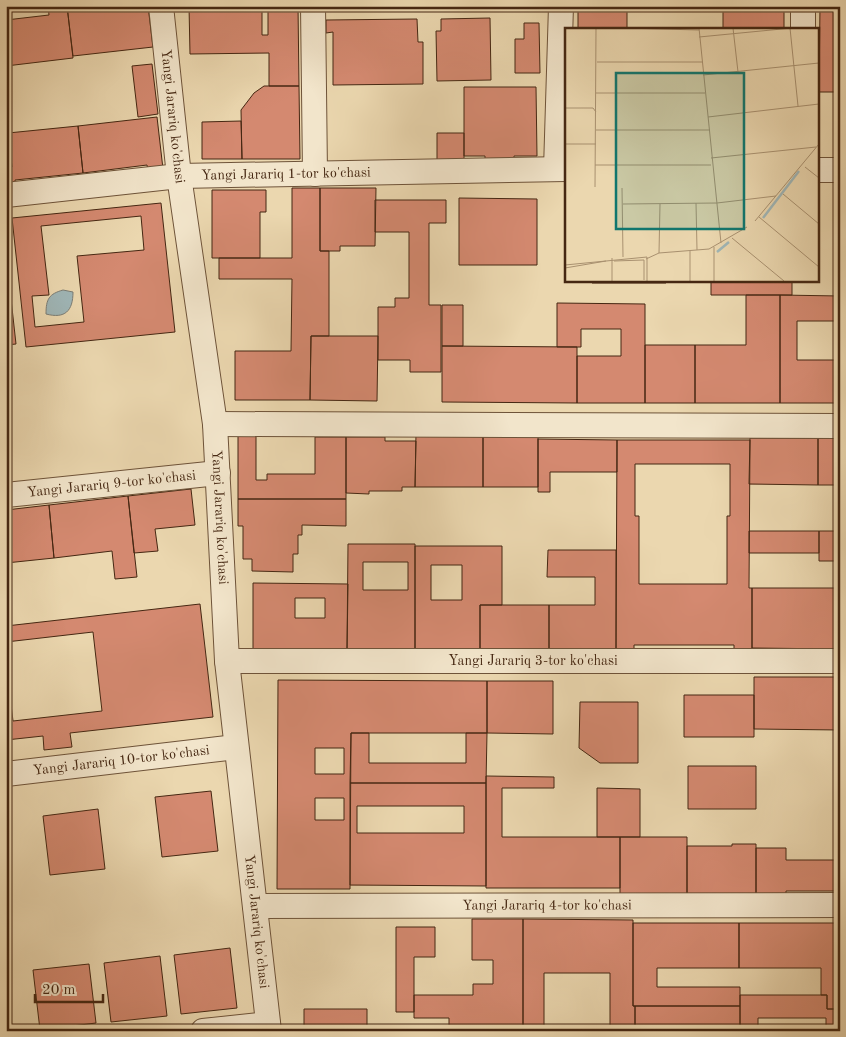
<svg xmlns="http://www.w3.org/2000/svg" width="846" height="1037" viewBox="0 0 846 1037" font-family="'Old Standard TT',serif">
<rect width="100%" height="100%" fill="#ebd7af"/>
<filter id="stains"><feTurbulence type="fractalNoise" baseFrequency=".004" numOctaves="4"/><feColorMatrix values="0 0 0 0 .2 0 0 0 0 .09 0 0 0 0 .02 0 0 0 .5 -.17"/></filter>
<radialGradient id="worn" r=".72"><stop offset=".6" stop-color="#630" stop-opacity="0"/><stop offset="1" stop-color="#630" stop-opacity=".3"/></radialGradient>
<!-- water -->
<path fill="#9fb6b7" stroke="#7b7d75" d="M63 290 73 292C73 311 65 319 46 314 46 299 49 294 63 290Z"/>
<!-- building -->
<path fill="#d48970" stroke="#452712" fill-rule="evenodd" d="M48 6H67L73 58 6 66V20L49 15Z
M67 6H148L153 47 73 56Z
M189 6H262V35H268V6H298L299 86H269V53L190 54Z
M578 6H627V29H578Z
M723 6H784V29H723Z
M820 6H840V92H819Z
M490 18 491 80 437 81 436 31H441V19Z
M417 19 418 42H423V84L333 85V32L326 33V20Z
M524 23H539L540 73H515V39H524Z
M152 64 158 114 138 117 132 66Z
M264 86H299L300 159H242L241 110 254 93Z
M464 87H536L537 156H514V161L485 162V156H464Z
M157 117 163 169 148 171 147 165 83 173 78 126Z
M241 121 242 159H202V122Z
M78 126 83 173 15 180 16 191 6 193V168L12 167 8 133Z
M437 133H464V161H437Z
M292 188H320V251H329V336H311L310 400H235V351H291L292 279H219V258H292Z
M320 188H376L375 246H340V251H320Z
M212 190H266V212H260V258H212Z
M459 198 537 199V265H459Z
M375 200H446V223H429V305H441V372H410V360H378V307H395V298H409V232H375Z
M161 203 175 332 26 347 12 218ZM141 216 144 250 77 256 84 322 35 327 32 296 49 295 41 226Z
M592 280H666V283H592Z
M711 280H792V295H711Z
M10 290 16 344 6 345V291Z
M746 295H780V403H695V345H746Z
M780 295 840 296V321H797V360H840V403H780Z
M557 303 645 304V403H577V356H621V329H581V347H557Z
M442 305H463V346H442Z
M311 336H378L377 401 310 400Z
M645 345H695V403H645Z
M442 346 577 347V403L442 402Z
M416 433H483V487H415Z
M483 433H538V487H483Z
M238 436H256V480H267V474H315V437H346V499H238Z
M346 437H385V441H416L415 487H402V491H369V494L346 493Z
M750 438H818V485L749 484Z
M818 438H840V485H818Z
M538 439 617 440V472H550V492H538Z
M617 440H750L749 588H752V651H734V645H634V651H616ZM635 464H730V516H727V584H639V516H635Z
M191 489 195 525 155 529 158 551 134 553 128 496Z
M128 496 137 577 115 579 112 551 54 558 49 505Z
M238 499H346V526L302 525V535H298V554H293V572L252 571V559H243V526H238Z
M49 505 54 558 6 563V510Z
M749 531H819V553H749Z
M819 531H840V561H819Z
M348 544H415V650H347ZM363 562H408V590H363Z
M415 546H502V605H480V651L415 650ZM431 565H462V600H431Z
M548 550H616V651H549V605H595V577H547Z
M253 583 348 584 347 650H253ZM295 598H325V618H295Z
M752 588H840V649L752 648Z
M200 604 213 717 70 733 72 747 44 750 43 736 6 740V680H8L13 721 102 711 93 632 6 642V626Z
M480 605H549V651H480Z
M754 677H840V730L754 729Z
M278 680 487 681V733H351L350 889H277ZM315 748H344V774H315ZM315 798H344V820H315Z
M487 681H553V734L487 733Z
M684 695H754V737H684Z
M580 702H638V763H600L579 748Z
M351 733H369V763H466V733H487L486 783H350Z
M688 766H756V809H688Z
M486 776 554 777V788H502V837H620V888H486Z
M350 783H486V886L350 885ZM357 806H464V833H357Z
M597 788 640 789V837H597Z
M211 791 218 851 162 857 155 797Z
M98 809 105 869 50 875 43 816Z
M620 837H687V896H620Z
M732 844H756V896H687V846H732Z
M756 848H786V860H840V891H786V896H756Z
M472 919H523V1029H499V1031H449V1018H414V995H473V984H493V960H472Z
M523 919 633 920V1006H635V1031H610V973H544V1031H523Z
M633 923H739V968H657V987H740V1006H633Z
M739 923H840V1009H827V995H821V968H739Z
M396 927H435V957H414V1012H396Z
M230 948 237 1008 181 1014 174 955Z
M160 956 167 1016 111 1022 104 963Z
M89 964 96 1023 40 1030 33 970Z
M740 995H827V1009H840V1031H826V1018H758V1031H740Z
M6 997 10 1031H6Z
M635 1006H740V1031H635Z
M304 1009H367V1031H304Z"/>
<g fill="none" stroke-linecap="round" stroke-linejoin="round">
<defs>
<g id="minor">
<path id="s1" d="M161 6 179 176 215 424 227 661 269 1031"/>
<path d="M313 6 315 174"/>
<path d="M803 6V29"/>
<path d="M556 169 561 6"/>
<path d="M817 170H840"/>
<path id="s2" d="M6 195 179 176 566 169"/>
<path d="M215 424 840 426"/>
<path id="s3" d="M6 495 218 473"/>
<path id="s4" d="M227 661H840"/>
<path id="s5" d="M6 774 236 747"/>
<path id="s6" d="M255 906 840 905"/>
<path d="M203 1031 268 1024"/>
</g>
</defs>
<!-- minor casing -->
<use href="#minor" stroke="#6e5339" stroke-width="26"/>
<!-- minor -->
<use href="#minor" stroke="#f2e5cb" stroke-width="24"/>
</g>
<g text-anchor="middle" dominant-baseline="central" stroke-width="4.5" stroke-linejoin="round" paint-order="stroke">
<!-- street labels -->
<g font-size="14" fill="#452712" stroke="#f2e5cb">
<text stroke="none"><textPath href="#s1" startOffset="111">Yangi Jarariq ko'chasi</textPath></text>
<text stroke="none"><textPath href="#s2" startOffset="281">Yangi Jarariq 1-tor ko'chasi</textPath></text>
<text stroke="none"><textPath href="#s3" startOffset="106">Yangi Jarariq 9-tor ko'chasi</textPath></text>
<text stroke="none"><textPath href="#s1" startOffset="515">Yangi Jarariq ko'chasi</textPath></text>
<text stroke="none"><textPath href="#s4" startOffset="306">Yangi Jarariq 3-tor ko'chasi</textPath></text>
<text stroke="none"><textPath href="#s5" startOffset="116">Yangi Jarariq 10-tor ko'chasi</textPath></text>
<text stroke="none"><textPath href="#s6" startOffset="292">Yangi Jarariq 4-tor ko'chasi</textPath></text>
<text stroke="none"><textPath href="#s1" startOffset="921">Yangi Jarariq ko'chasi</textPath></text>
</g>
</g>
<!-- overview -->
<g transform="translate(565 28)">
<rect width="254" height="254" fill="#ebd7af"/>
<path fill="none" stroke="#9fb6b7" stroke-width="2.5" d="M198 190 234 143M152 224 164 214"/>
<path fill="none" stroke="#a99170" stroke-width="1" d="M58 0 134 2M134 0 156 215M168 0 173 44M225 0 233 78M134 9 227 0M32 34H137M138 47 254 35M31 65H140M0 80H28L31 84M143 89 254 76M31 102H145M0 116H31M146 130 251 119M30 137H146M240 139 254 150M30 159 31 0M57 160 58 229M218 166 254 196M131 175 132 222M58 176 152 175 211 168M194 189 254 239M190 193 254 116M167 210 219 253M94 225 95 176M81 231 94 225 144 221 182 199M49 233 79 232V252M0 237 82 229V253M0 240 41 233M47 253V230M125 253V223M149 253V219"/>
<path fill="#0f766e" fill-opacity="0.15" stroke="#0f766e" stroke-width="2.5" d="M51 45H179V201H51Z"/>
<rect width="254" height="254" fill="none" stroke="#452712" stroke-width="2.5"/>
</g>
<!-- margin -->
<rect width="846" height="1037" fill="none" stroke="#ebd7af" stroke-width="25"/>
<rect x="8" y="8" width="831" height="1022" fill="none" stroke="#452712" stroke-width="2.5"/>
<rect x="12" y="12" width="821" height="1012" fill="none" stroke="#452712"/>
<!-- scale -->
<path d="M35 994v8h68v-8" fill="none" stroke="#452712" stroke-width="2.5"/>
<text x="42" y="994" font-size="15" fill="#452712" stroke="#f2e5cb" stroke-width="4" paint-order="stroke">20 m</text>
<rect width="100%" height="100%" filter="url(#stains)"/>
<rect width="100%" height="100%" fill="url(#worn)"/>
</svg>
